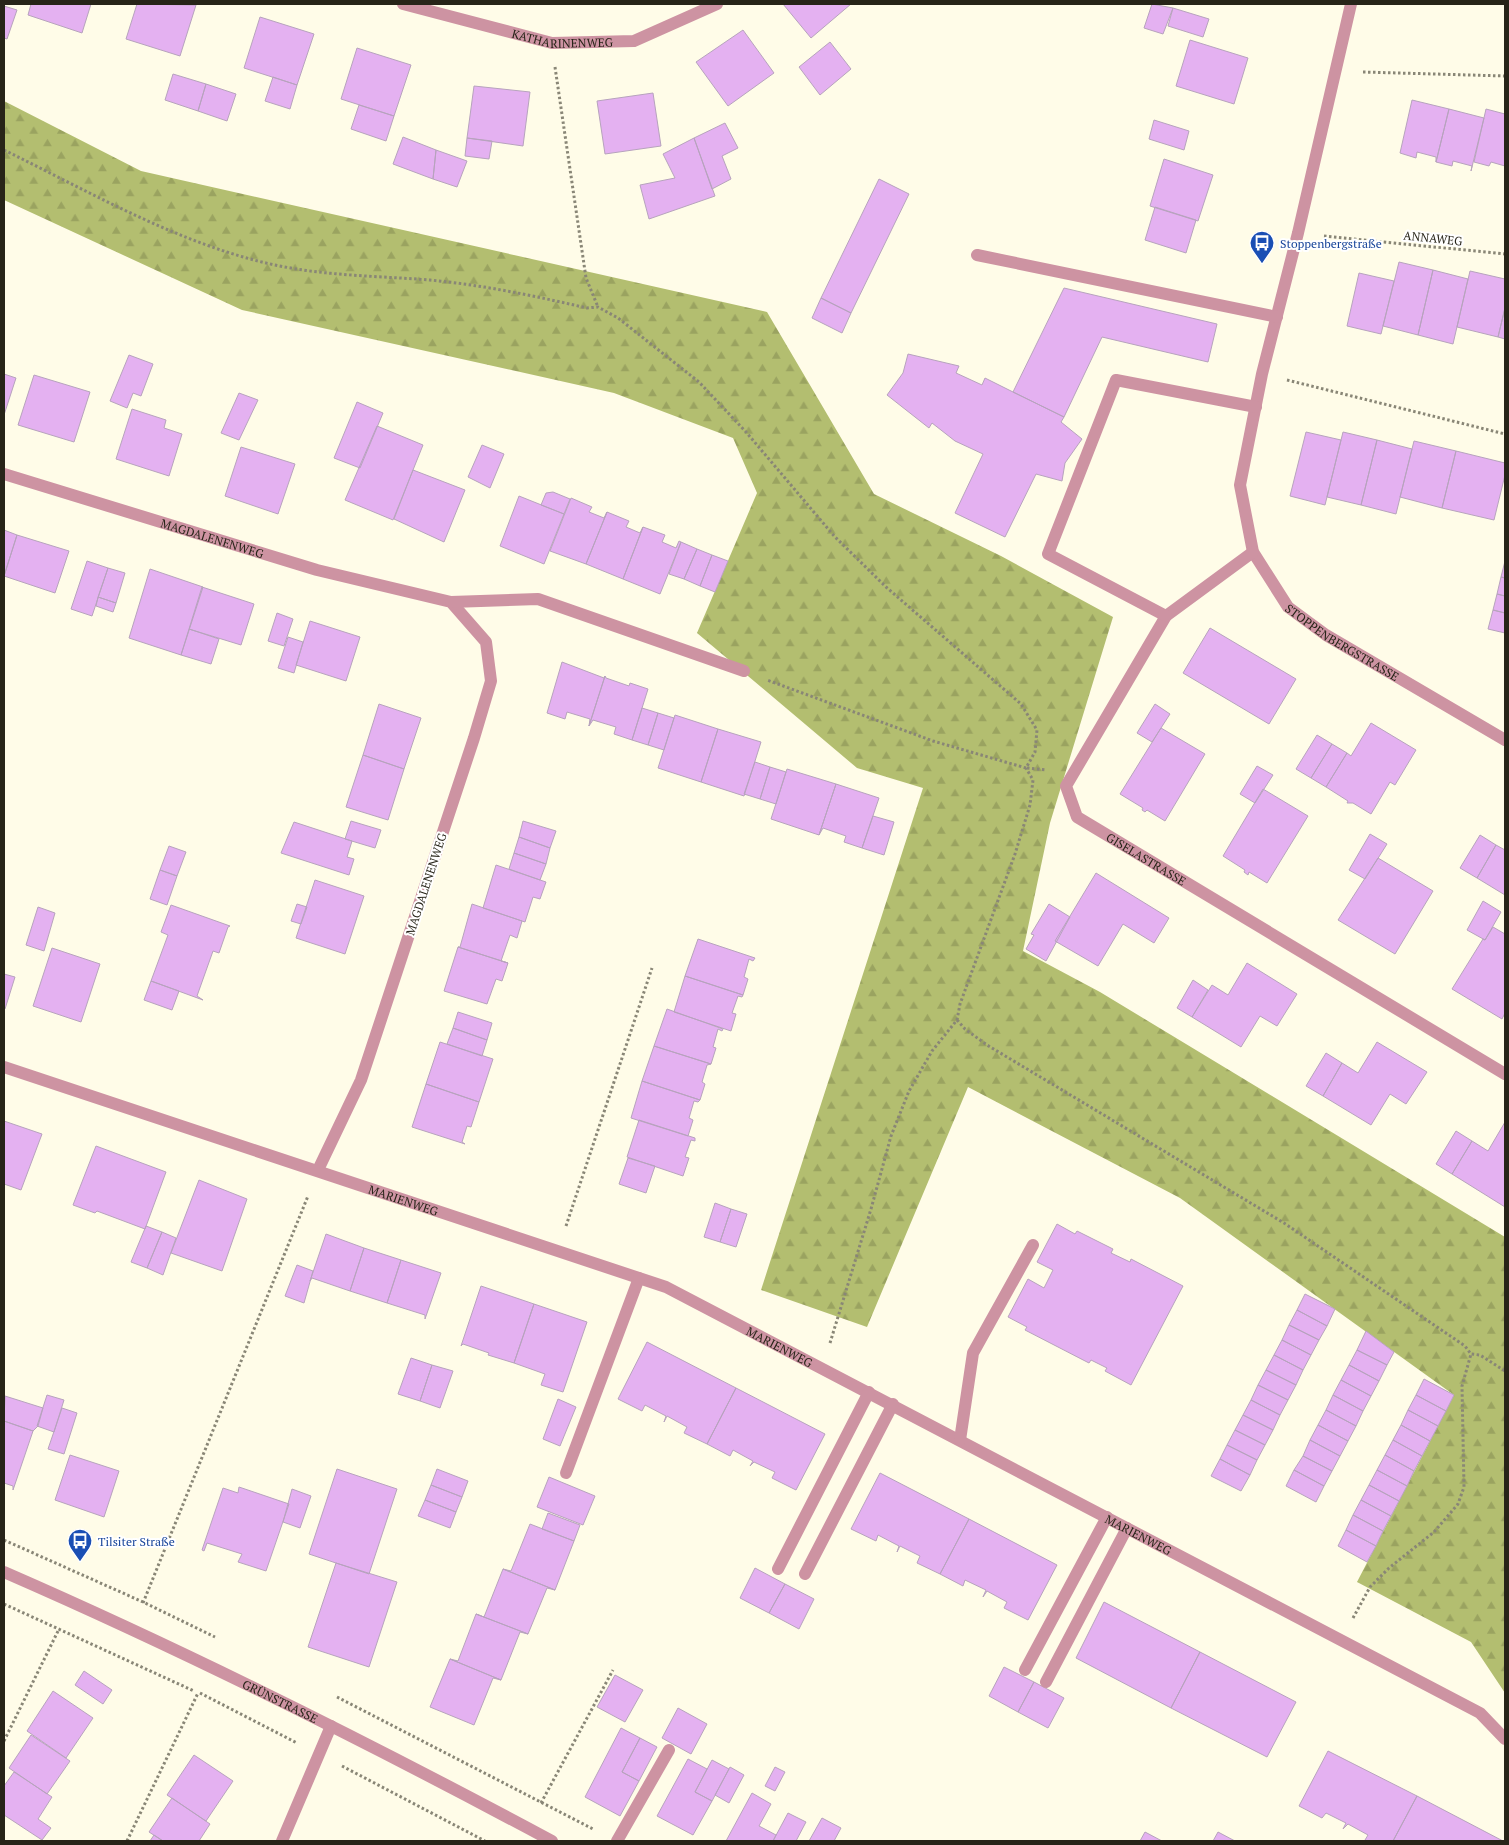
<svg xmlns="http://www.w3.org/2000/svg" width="1509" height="1845" viewBox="0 0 1509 1845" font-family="'PT Serif',serif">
<defs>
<pattern id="forest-firs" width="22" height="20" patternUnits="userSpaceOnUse" patternTransform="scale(1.25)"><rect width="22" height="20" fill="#b3be70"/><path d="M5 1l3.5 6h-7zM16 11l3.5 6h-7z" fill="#9aa360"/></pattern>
</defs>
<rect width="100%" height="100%" fill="#fffce8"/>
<!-- forest -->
<path fill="url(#forest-firs)" d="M4 101 141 171 767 312 874 494 1001 556 1113 617 1050 823 1023 951 1100 992 1505 1237V1693L1471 1642 1357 1582 1454 1395 1180 1198 968 1087 867 1327 761 1290 923 788 857 768 697 633 757 493 733 438 614 393 242 310 4 200Z"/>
<!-- building -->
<path fill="#e4b1f1" stroke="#b7a3bd" d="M31 4H91L82 33 28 15Z
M137 4 196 5 180 56 126 39Z
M783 4H851L811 38Z
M1152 4 1173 8 1163 34 1144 28Z
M4 6 17 10 7 39 4 38Z
M1173 8 1209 19 1203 37 1168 26Z
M260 17 314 34 297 85 244 68Z
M743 30 774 73 728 106 696 62Z
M1190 40 1248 58 1234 104 1176 86Z
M830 42 851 69 820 95 799 67Z
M357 48 411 65 394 116 341 99Z
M173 74 206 84 198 111 165 100Z
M273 77 297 85 290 109 265 101Z
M206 84 236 94 227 121 198 111Z
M474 86 530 92 523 146 467 138Z
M653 93 661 146 605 154 597 101Z
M1412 100 1449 109 1436 162V157L1417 152 1416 158 1400 153Z
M359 105 394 116 386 141 351 129Z
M1449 109 1484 118 1471 171 1472 166 1453 161 1452 166 1436 162Z
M1486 109 1505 114V166L1491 162 1489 166 1474 162Z
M1154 120 1189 131 1184 150 1149 139Z
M725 123 738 148 722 156 731 179 712 189 694 138Z
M403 137 436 150 433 179 393 164Z
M467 138 492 141 489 159 465 156Z
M694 138 715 196 649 219 640 185 675 178 663 154Z
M436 150 467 161 457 187 433 179Z
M1164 159 1213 175 1198 221 1150 206Z
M879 179 909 194 851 313 821 298Z
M1155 207 1196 220 1186 253 1145 240Z
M1399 262 1433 270 1418 335 1383 326Z
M1433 270 1468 279 1453 344 1418 335Z
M1470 271 1505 279V308L1498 337 1457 327Z
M1359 273 1394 281 1381 334 1347 326Z
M1064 288 1217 324 1208 362 1102 337 1064 417 1013 392Z
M821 298 851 313 842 333 812 318Z
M1505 308V339L1498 337Z
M908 354 959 366 956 373 982 385 985 378 1013 392 1064 417 1061 422 1082 439 1065 463 1062 481 1036 474 1005 537 955 513 983 454 955 441 932 423 929 428 887 395 903 373Z
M129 355 153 364 141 396 133 393 127 408 110 401Z
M4 374 16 378 4 415Z
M34 375 90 392 74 442 18 425Z
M239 393 258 400 239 440 221 433Z
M357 402 383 413 360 468 334 458Z
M132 409 166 420 164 428 182 434 169 476 116 459Z
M377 426 423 445 393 520 345 500Z
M1306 432 1341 440 1325 505 1290 496Z
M1343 432 1377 440 1361 505 1327 497Z
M1377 440 1412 449 1396 514 1361 505Z
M1414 441 1456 451 1442 508 1400 497Z
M482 445 504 454 490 488 468 477Z
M241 447 295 464 278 514 225 496Z
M1456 451 1505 463V475L1494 520 1442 508Z
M413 470 465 490 444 542 394 519Z
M553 492 570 499 564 514 541 505 546 493Z
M519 496 564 514 544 564 500 546Z
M571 498 592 507 589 512 604 518 607 512 586 564 550 551Z
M607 512 629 521 626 527 640 533 643 527 623 579 586 564Z
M643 527 665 535 662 542 676 548 679 541 681 542 660 594 623 579Z
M4 530 17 535 4 576Z
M17 535 69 551 55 593 4 576Z
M681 542 697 549 684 579 669 574Z
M697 549 712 555 700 586 684 579Z
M712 555 728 561 715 592 700 586Z
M87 561 108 568 92 616 71 609Z
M1505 561V578L1501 577Z
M108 568 125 573 116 603 98 597Z
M150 569 203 587 181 655 129 638Z
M1501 577 1505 578V596L1497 594Z
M202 587 254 604 241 645 189 629Z
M1497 594 1505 596V613L1493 610Z
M98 597 116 603 113 612 96 606Z
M1493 610 1505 613V633L1488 629Z
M277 613 293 619 284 646 268 641Z
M310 621 360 637 346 681 296 665Z
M1210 628 1296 679 1269 724 1183 673Z
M189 629 219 639 211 664 181 655Z
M288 637 303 642 294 673 278 668Z
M562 662 604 678 605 676 589 726 590 719 567 712 565 719 547 713Z
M605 676 606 678 629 686 630 683 648 689 632 740 614 734 616 727 593 720 589 726Z
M379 704 421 718 404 769 363 755Z
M1155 704 1170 714 1152 742 1137 733Z
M642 708 658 713 648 745 632 740Z
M658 713 674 718 664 750 648 745Z
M675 715 718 729 701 782 658 768Z
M1371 723 1416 750 1395 785 1390 782 1371 814 1353 803H1347L1348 801 1326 787 1347 753 1351 756Z
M1161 728 1205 754 1165 821 1147 810 1145 812 1142 810 1143 808 1120 794Z
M718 729 761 742 744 796 701 782Z
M1317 735 1332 744 1311 778 1296 769Z
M1332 744 1347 753 1326 787 1311 778Z
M363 755 404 769 388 820 346 807Z
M755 762 770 767 760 799 744 794Z
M1257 766 1273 775 1255 803 1240 794Z
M770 767 786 772 776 804 760 799Z
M787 769 836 784 819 835 771 819Z
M836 784 879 798 862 848 844 842 846 836 823 828 819 835Z
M1263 789 1308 816 1267 883 1249 872 1248 875 1244 872 1245 870 1223 856Z
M873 816 894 822 884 855 862 848Z
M351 821 381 830 375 848 345 839Z
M523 821 556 831 550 848 519 837Z
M294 822 352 841 347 857 354 859 349 875 281 853Z
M1370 834 1387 844 1365 879 1349 870Z
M1480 835 1496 845 1477 878 1460 868Z
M519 837 550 848 546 864 514 853Z
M1496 845 1505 850V895L1477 878Z
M169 846 186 852 177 876 160 870Z
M514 853 546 864 540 880 509 869Z
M1378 858 1433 891 1395 954 1338 920Z
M496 865 546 882 540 899 533 897 525 922 483 908Z
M160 870 177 876 167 905 150 899Z
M1096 873 1169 918 1154 943 1123 924 1098 966 1055 941Z
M315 880 364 896 345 954 296 938Z
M1483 901 1501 912 1485 940 1467 930Z
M297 904 307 907 301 924 291 921Z
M472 904 522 921 517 938 510 935 501 961 508 963 458 947H460Z
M1049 904 1070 917 1046 961 1026 949 1034 935 1031 934Z
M171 905 230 926 228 927 219 953 213 951 197 996 203 1000 151 981 168 935 161 932Z
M38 907 55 913 44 951 26 945Z
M1493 927 1505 934V1013L1502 1019 1452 989 1483 939 1485 940Z
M698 939 755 958 753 961 749 959 744 977 748 979 743 995 685 976Z
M458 947 508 963 502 981 496 979 487 1004 444 991Z
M52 948 100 964 81 1022 33 1006Z
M1247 963 1297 994 1277 1026 1260 1016 1241 1047 1192 1017 1212 985 1228 995Z
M4 974 15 977 5 1009H4Z
M685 976 743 995 742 997 738 996 732 1013 736 1014 731 1031 674 1012Z
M1193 980 1208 990 1192 1017 1177 1008Z
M151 981 179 991 172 1010 144 1000Z
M667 1009 723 1029 722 1031 718 1029 713 1047 716 1048 711 1064 654 1046Z
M458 1012 492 1023 487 1040 453 1028Z
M453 1028 487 1040 482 1056 447 1044Z
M440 1042 493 1059 479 1102 426 1084Z
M1377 1042 1427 1072 1406 1104 1390 1094 1371 1125 1323 1096 1342 1063 1358 1073Z
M654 1046 711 1064 707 1065 702 1082 705 1084 700 1100 642 1081Z
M1326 1053 1342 1063 1323 1096 1306 1086Z
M642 1081 700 1100 698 1102 694 1101 689 1118 693 1120 688 1136 631 1118Z
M426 1084 479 1102 471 1127 467 1126 462 1142 465 1144 412 1127Z
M639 1120 695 1138V1141L691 1140 685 1157 689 1158 683 1176 627 1157Z
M4 1121 42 1134 21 1190 4 1184Z
M1505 1122V1207L1452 1174 1472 1141 1488 1151Z
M1456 1131 1472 1141 1452 1174 1436 1164Z
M96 1146 166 1172 145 1229 97 1211 95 1213 73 1205Z
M628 1158 655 1166 646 1193 619 1184Z
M199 1180 247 1199 222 1271 171 1253Z
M715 1203 731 1209 720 1242 704 1237Z
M731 1209 747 1214 736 1247 720 1242Z
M1057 1224 1075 1234 1077 1231 1113 1249 1111 1253 1130 1262 1131 1259 1183 1286 1131 1385 1105 1371 1107 1368 1091 1360 1089 1363 1025 1330 1027 1327 1008 1317 1028 1279 1044 1288 1053 1270 1037 1262Z
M146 1226 162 1232 147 1268 131 1262Z
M162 1232 176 1238 163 1275 147 1268Z
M326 1234 364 1248 350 1291 312 1278 310 1281Z
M364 1248 401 1260 387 1303 350 1291Z
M401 1260 441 1273 425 1319V1315L387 1303Z
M297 1265 313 1271 304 1303 285 1296Z
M481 1286 534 1304 514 1363 488 1355 489 1353 463 1344 461 1346Z
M1305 1294 1335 1309 1327 1326 1297 1310Z
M534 1304 587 1322 563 1392 541 1385 545 1374 514 1363Z
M1297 1310 1327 1326 1319 1340 1289 1325Z
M1289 1325 1319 1340 1311 1355 1282 1340Z
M1366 1331 1394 1352 1387 1365 1357 1350Z
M1282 1340 1311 1355 1303 1370 1274 1355Z
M647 1342 736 1388 707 1444 684 1433 687 1427 667 1416 664 1422 666 1416 645 1405 642 1411 618 1399Z
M1357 1350 1387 1365 1379 1381 1349 1365Z
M1274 1355 1303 1370 1296 1385 1266 1370Z
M411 1358 432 1365 420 1401 398 1394Z
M432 1365 453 1371 440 1408 420 1401Z
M1349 1365 1379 1381 1371 1396 1341 1380Z
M1266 1370 1296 1385 1288 1400 1258 1385Z
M1424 1379 1454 1395 1446 1411 1416 1395Z
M1341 1380 1371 1396 1363 1411 1333 1395Z
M1258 1385 1288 1400 1280 1415 1251 1400Z
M736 1388 825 1434 796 1490 772 1478 775 1472 754 1462 750 1466 753 1461 733 1450 730 1456 707 1444Z
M47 1395 64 1400 54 1432 37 1426Z
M1333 1395 1363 1411 1356 1426 1326 1410Z
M1416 1395 1446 1411 1438 1426 1408 1410Z
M5 1396 43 1408 38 1426 33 1431 4 1421Z
M558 1399 576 1407 560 1446 543 1439Z
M1251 1400 1280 1415 1273 1430 1243 1415Z
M62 1408 77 1413 64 1454 48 1449Z
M1326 1410 1356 1426 1348 1441 1318 1425Z
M1408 1410 1438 1426 1430 1441 1401 1425Z
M1243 1415 1273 1430 1265 1445 1235 1430Z
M4 1421 33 1431 13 1490V1486L4 1483Z
M1318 1425 1348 1441 1340 1456 1310 1440Z
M1401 1425 1430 1441 1422 1456 1393 1440Z
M1235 1430 1265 1445 1257 1460 1227 1445Z
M1310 1440 1340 1456 1332 1471 1303 1456Z
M1393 1440 1422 1456 1414 1471 1385 1455Z
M1227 1445 1257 1460 1250 1475 1220 1459Z
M70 1455 119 1471 104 1517 55 1500Z
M1385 1455 1414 1471 1407 1486 1377 1470Z
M1303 1456 1332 1471 1324 1486 1294 1470Z
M1220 1459 1250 1475 1241 1491 1211 1476Z
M337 1469 397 1489 369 1574 309 1554Z
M437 1469 468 1481 462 1497 431 1485Z
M1294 1470 1324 1486 1316 1502 1286 1486Z
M1377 1470 1407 1486 1399 1501 1369 1485Z
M880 1473 969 1519 940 1574 917 1563 920 1556 900 1546 897 1552 899 1546 878 1535 876 1541 851 1529Z
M549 1477 595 1496 583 1525 537 1507Z
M431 1485 462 1497 456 1512 425 1500Z
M1369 1485 1399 1501 1391 1516 1361 1500Z
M239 1487 289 1504 266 1571 238 1562 242 1554 207 1543 204 1551 202 1550 223 1488 238 1493Z
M292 1489 311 1496 300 1528 283 1522Z
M425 1500 456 1512 450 1528 418 1516Z
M1361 1500 1391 1516 1383 1531 1353 1515Z
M548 1513 580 1525 574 1541 542 1529Z
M1353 1515 1383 1531 1376 1546 1346 1530Z
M969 1519 1057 1565 1028 1620 1004 1608 1007 1602 987 1591 983 1597 986 1590 965 1580 963 1586 940 1574Z
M530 1524 574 1541 555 1590 503 1569 511 1571Z
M1346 1530 1376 1546 1367 1562 1338 1546Z
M336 1563 397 1582 369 1667 308 1647Z
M755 1568 785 1584 769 1613 740 1598Z
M503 1569 555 1590 547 1588 528 1634 476 1614 484 1617Z
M785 1584 814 1599 799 1629 769 1613Z
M1104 1602 1200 1652 1171 1708 1076 1658Z
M476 1614 528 1634 520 1632 501 1680 450 1659 458 1661Z
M1200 1652 1296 1702 1267 1757 1171 1708Z
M450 1659 501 1680 493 1678 474 1725 430 1707Z
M1004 1667 1034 1682 1018 1712 989 1696Z
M84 1671 112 1690 103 1704 75 1685Z
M615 1675 643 1690 625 1722 597 1707Z
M1034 1682 1064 1698 1048 1728 1018 1712Z
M53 1691 93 1718 66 1758 27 1731Z
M678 1708 707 1724 691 1754 662 1738Z
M621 1728 640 1738 622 1772 639 1781 620 1816 585 1797Z
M31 1735 70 1761 47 1794 9 1768Z
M640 1738 657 1747 639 1781 622 1772Z
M1328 1751 1417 1796 1393 1841H1367L1365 1840 1368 1835 1348 1824 1343 1829 1346 1823 1326 1813 1322 1818 1299 1806Z
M194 1755 233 1781 206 1821 167 1795Z
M688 1759 707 1769 695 1792 712 1801 693 1835 657 1816Z
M712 1760 729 1769 712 1801 695 1792Z
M730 1767 744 1775 729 1803 715 1795Z
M775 1767 785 1772 775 1791 765 1786Z
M14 1772 52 1797 38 1819 51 1828 42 1840 4 1815V1786Z
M752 1793 771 1804 759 1826 776 1835 773 1841H726Z
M1417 1796 1503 1841H1393Z
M172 1798 210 1824 199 1841H163L149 1832Z
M788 1813 806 1822 796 1841H773Z
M822 1818 841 1828 834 1841H809Z
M1145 1832 1162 1841H1140Z
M1218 1832 1235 1841H1213Z
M154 1835 163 1841H150Z"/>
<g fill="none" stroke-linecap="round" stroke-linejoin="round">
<!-- path -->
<path stroke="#898676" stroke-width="3" stroke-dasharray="2.5 2.5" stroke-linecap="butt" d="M555 67 586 278 598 307
M1363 72 1505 76
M4 150C90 192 181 245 275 265 326 276 379 276 430 280 483 285 535 296 587 308L598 307 618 318 699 382 746 432 835 537 886 587 1021 704 1037 730 1035 752 1026 768 933 741 767 680
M1324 236 1505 254
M1287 380 1505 434
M1027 768 1046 770
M957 1020 965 1029 987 1045 1284 1223 1465 1346 1471 1354 1480 1355 1505 1371
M566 1226 652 968
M830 1343 871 1209 891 1136 909 1091 932 1051 957 1020 960 1004 1015 854 1030 805 1033 780 1026 768
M4 1540 143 1602 215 1637
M143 1603 308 1196
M4 1604 194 1691
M1353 1618 1370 1587 1389 1568 1434 1532 1458 1504 1464 1487 1462 1386 1471 1354
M200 1693 297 1743
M337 1697 593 1829
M4 1741 59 1629
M342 1766 485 1841
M541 1803 613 1670
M127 1841 198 1693"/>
<!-- minor -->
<g stroke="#cd93a2" stroke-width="12">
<path id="s1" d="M403 4 552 43 634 41 717 4"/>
<path id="s2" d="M1351 4 1298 233 1262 374 1240 485 1253 552 1288 607 1326 635 1505 740"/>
<path d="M977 255 1277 317"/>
<path id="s3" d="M4 474 317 570 451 602 486 642 491 681 474 738 361 1080 318 1170"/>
<path id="s4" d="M1253 552 1166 616 1066 786 1077 817 1505 1074"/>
<path d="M451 602 538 599 744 671"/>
<path d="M1166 616 1048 554 1116 380 1256 407"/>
<path id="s5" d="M4 1067 666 1287 1480 1713 1505 1739"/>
<path d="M960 1440 973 1353 1033 1245"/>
<path d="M566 1473 639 1278"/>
<path d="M778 1569 869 1392"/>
<path id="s6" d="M4 1572C190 1653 373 1745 552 1841"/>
<path d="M805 1574 893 1404"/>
<path d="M1025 1670 1107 1517"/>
<path d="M1046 1682 1127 1528"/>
<path d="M282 1841 331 1726"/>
<path d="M617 1841 669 1750"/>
</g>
</g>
<!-- icons -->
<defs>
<symbol id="bus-pin" viewBox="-11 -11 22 30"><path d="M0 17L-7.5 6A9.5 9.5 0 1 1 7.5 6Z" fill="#1a4fb4" stroke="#fff"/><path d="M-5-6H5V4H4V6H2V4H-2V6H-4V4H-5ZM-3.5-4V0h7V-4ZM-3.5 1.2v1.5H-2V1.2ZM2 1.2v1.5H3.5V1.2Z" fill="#fff"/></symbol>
</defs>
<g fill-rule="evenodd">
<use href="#bus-pin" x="1248" y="229" width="28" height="38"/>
<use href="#bus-pin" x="66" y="1527" width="28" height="38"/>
</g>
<g text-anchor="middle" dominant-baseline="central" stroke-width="4" stroke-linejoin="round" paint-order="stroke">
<!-- street labels -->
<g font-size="12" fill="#272418" stroke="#fff">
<text stroke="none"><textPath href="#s1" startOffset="164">KATHARINENWEG</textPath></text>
<text transform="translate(1433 238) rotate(6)">ANNAWEG</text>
<text stroke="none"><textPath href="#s3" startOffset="218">MAGDALENENWEG</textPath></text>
<text stroke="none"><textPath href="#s2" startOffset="692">STOPPENBERGSTRASSE</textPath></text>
<text stroke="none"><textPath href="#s4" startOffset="419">GISELASTRASSE</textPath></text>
<text transform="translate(426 884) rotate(-72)">MAGDALENENWEG</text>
<text stroke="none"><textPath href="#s5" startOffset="421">MARIENWEG</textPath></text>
<text stroke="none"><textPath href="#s5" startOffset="826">MARIENWEG</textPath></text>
<text stroke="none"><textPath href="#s5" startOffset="1231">MARIENWEG</textPath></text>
<text stroke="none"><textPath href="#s6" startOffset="305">GRÜNSTRASSE</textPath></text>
</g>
<!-- transit labels -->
<g font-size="12" fill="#164399" stroke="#fff" text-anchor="start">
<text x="1280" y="243">Stoppenbergstraße</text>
<text x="98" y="1541">Tilsiter Straße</text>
</g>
</g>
<!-- border -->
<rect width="1509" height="1845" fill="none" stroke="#272418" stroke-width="10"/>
</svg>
